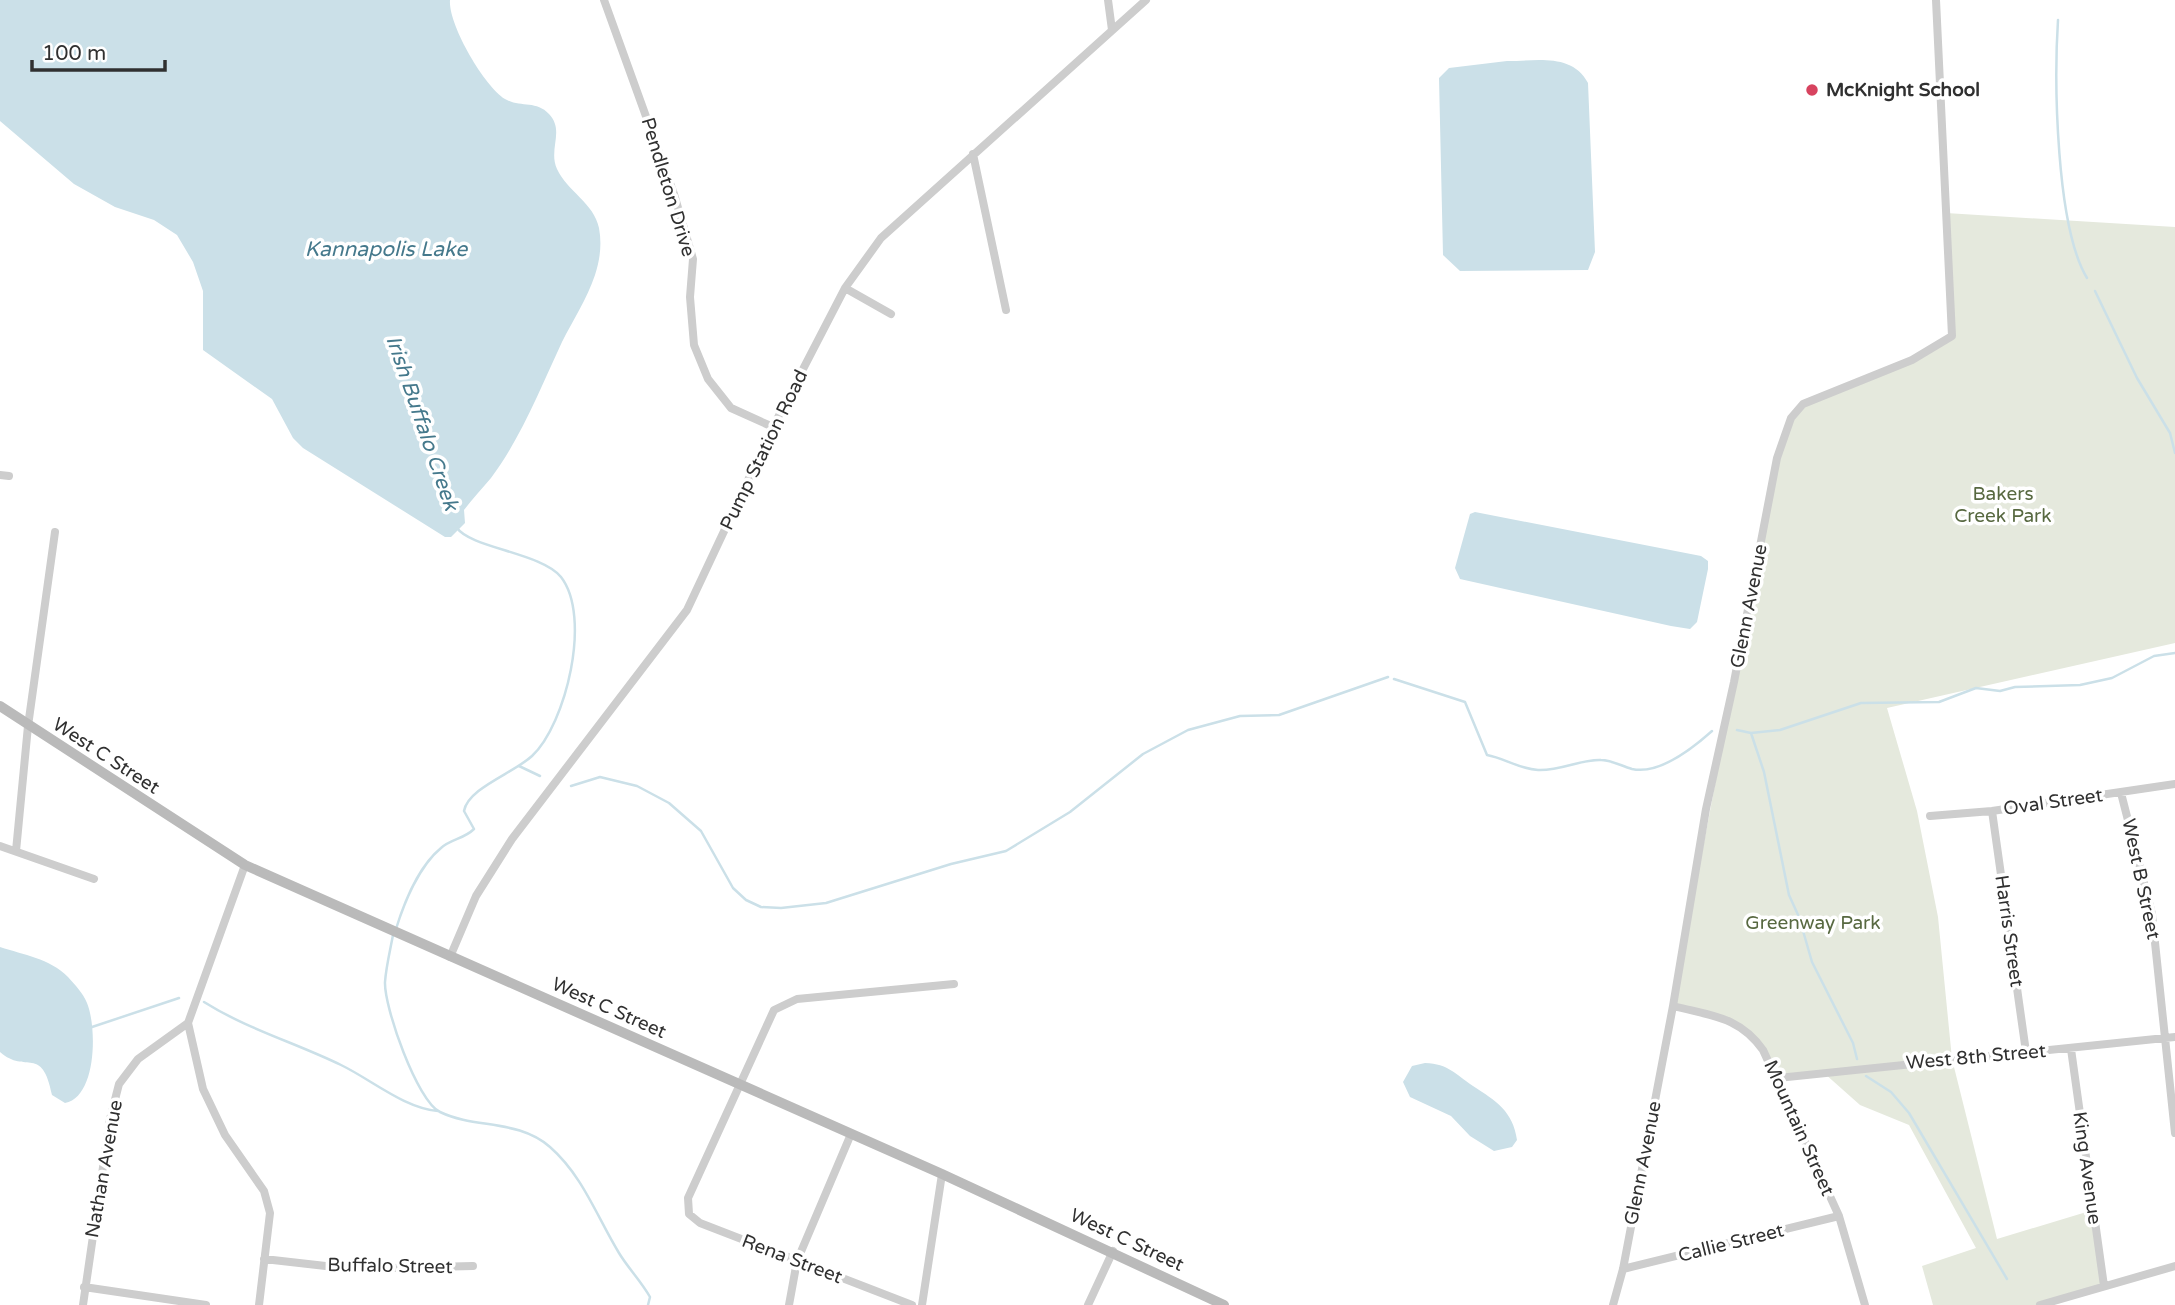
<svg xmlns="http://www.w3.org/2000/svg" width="2175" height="1305" viewBox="0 0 2175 1305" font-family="'Varela Round',sans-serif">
<rect width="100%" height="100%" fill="#fff"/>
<!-- green -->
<path fill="#e5e9dd" d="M1946 213 2175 227V643L1887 708 1917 811 1938 917 1952 1059 1997 1239 2093 1210 2104 1286 2040 1305H1933L1922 1266 1976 1248 1909 1125 1860 1105 1824 1073 1777 1078C1746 1018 1736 1022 1673 1006L1777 458 1791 418 1803 404 1912 360 1952 336Z"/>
<!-- water -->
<path fill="#cbe0e8" d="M0 0H450C448 24 484 86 505 99 520 108 536 100 549 114 565 131 548 149 557 169 567 191 594 203 599 228 602 244 600 260 595 275 587 299 573 320 562 342 541 387 521 438 491 478 482 489 472 499 464 510L465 523 451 537H445L303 448 293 438 272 399 203 350V291L193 262 177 235 154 220 115 207 74 184 0 121Z
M1507 61C1537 61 1572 53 1588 83L1595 252 1588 270 1460 271 1443 255 1439 78 1449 68Z
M1475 512 1701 556 1708 561V569L1697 622 1690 629 1671 626 1460 579 1455 568 1470 514Z
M0 947C24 955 49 958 68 977 75 985 83 993 87 1003 97 1027 97 1097 65 1103L52 1095C42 1044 26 1075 0 1052Z
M1425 1063C1449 1064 1455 1074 1473 1086 1496 1101 1513 1111 1517 1140L1512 1147 1494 1151 1470 1136 1451 1116 1410 1097 1403 1082 1412 1066Z"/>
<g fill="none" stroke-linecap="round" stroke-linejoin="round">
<!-- stream -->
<path stroke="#cbe0e8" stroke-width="2.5" d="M2058 20C2054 82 2056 227 2087 278
M2095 291 2137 378 2170 433 2175 453
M1394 679 1465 702 1487 755C1504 758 1519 769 1538 770 1561 771 1581 759 1601 760 1612 760 1621 766 1632 769 1659 775 1693 748 1712 731
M1737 730 1751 733 1780 730 1861 703 1939 702 1976 688 2000 691 2015 687 2080 685 2112 678 2154 656 2175 653
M1751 733 1764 772 1789 895 1799 917 1812 962 1853 1043 1857 1059
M519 766 540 776
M571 786 600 777 637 786 669 803 701 831 733 888 746 900 761 907 781 908 826 903 951 864 1006 851 1070 812 1143 754 1188 730 1240 716 1279 715 1388 677
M396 929C404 903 419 866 441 848 451 839 464 839 474 829L464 811C468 788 514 773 532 756 566 724 592 617 561 577 542 553 471 548 457 528
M393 935C390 951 386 967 385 982 384 1007 417 1101 440 1112 476 1129 518 1119 550 1147 583 1176 597 1217 619 1253 628 1268 641 1281 650 1297L648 1305
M204 1002C247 1029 296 1043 341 1065 372 1080 404 1108 438 1111
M89 1028 179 998
M1866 1076 1891 1092 1909 1113 2007 1279"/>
<!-- street -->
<path stroke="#cdcdcd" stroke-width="8" d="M604 0 674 194 693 259 690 297 694 345 708 379 731 408 773 427
M1108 0 1112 30
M973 154 1006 310
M845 288 891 314
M0 475 9 476
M2121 793 2152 914 2175 1133
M1992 811 2026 1052
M1930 816 1992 811 2175 784
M0 846 94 879
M16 851 28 726 55 532
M450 957 476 896 512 839 687 610 773 427 845 288 881 238 1146 0
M1673 1006C1711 1016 1739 1016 1763 1050L1839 1216 1865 1305
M188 1023 203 1089 225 1135 264 1191 270 1213 259 1305
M2071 1049 2104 1286
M1777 1078 2175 1037
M264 1259 352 1269 473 1266
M1623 1269 1839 1216
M84 1287 206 1305
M83 1305 110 1119 119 1084 138 1059 188 1023 245 865
M789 1305 797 1261 851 1134
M912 1305 700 1223 689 1214 688 1198 774 1010 797 999 954 984
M922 1305 942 1174
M1088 1305 1113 1251
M1613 1305 1623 1269 1673 1006 1706 809 1734 682 1777 458 1791 418 1803 404 1912 360 1952 336 1936 0
M2040 1305 2175 1266"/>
<!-- secondary -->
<path stroke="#bababa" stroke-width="10" d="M0 706 245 865 942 1174 1224 1305"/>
</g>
<!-- markers -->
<circle fill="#d7435f" stroke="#fff" stroke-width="2.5" cx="1812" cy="90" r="7"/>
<g text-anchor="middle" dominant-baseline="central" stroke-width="7" stroke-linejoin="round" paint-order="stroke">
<!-- poi labels -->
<g font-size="19" font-weight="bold" fill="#303030" stroke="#fff" text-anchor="start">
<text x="1826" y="90">McKnight School</text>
</g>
<!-- street labels -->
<g font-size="19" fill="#303030" stroke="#fff">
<text transform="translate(668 187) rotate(73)">Pendleton Drive</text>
<text transform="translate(764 450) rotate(-64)">Pump Station Road</text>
<text transform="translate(1749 606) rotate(-79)">Glenn Avenue</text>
<text transform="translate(106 756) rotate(33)">West C Street</text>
<text transform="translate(2053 802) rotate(-8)">Oval Street</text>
<text transform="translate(2141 879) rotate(78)">West B Street</text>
<text transform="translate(2009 931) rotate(82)">Harris Street</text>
<text transform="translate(609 1008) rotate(24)">West C Street</text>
<text transform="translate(1976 1057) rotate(-5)">West 8th Street</text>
<text transform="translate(1799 1128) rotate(66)">Mountain Street</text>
<text transform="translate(1643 1163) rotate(-79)">Glenn Avenue</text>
<text transform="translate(2087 1168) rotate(82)">King Avenue</text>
<text transform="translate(104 1169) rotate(-80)">Nathan Avenue</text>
<text transform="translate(1127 1240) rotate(25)">West C Street</text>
<text transform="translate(1731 1243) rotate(-14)">Callie Street</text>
<text transform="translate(792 1259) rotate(21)">Rena Street</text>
<text transform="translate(390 1266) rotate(1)">Buffalo Street</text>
</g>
<!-- park labels -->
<g font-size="19" fill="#586941" stroke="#fff">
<text x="2003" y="494">Bakers<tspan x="2003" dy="22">Creek Park</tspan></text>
<text x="1813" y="923">Greenway Park</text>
</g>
<!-- water labels -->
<g font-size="21" font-style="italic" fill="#45798c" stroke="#fff">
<text x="386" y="249">Kannapolis Lake</text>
<text transform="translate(422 423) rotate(71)">Irish Buffalo Creek</text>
</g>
</g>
<!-- scale -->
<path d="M32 60v10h133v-10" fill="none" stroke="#303030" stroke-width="3.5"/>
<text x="42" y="60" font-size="21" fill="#303030" stroke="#ffffff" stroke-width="5" paint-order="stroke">100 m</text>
</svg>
